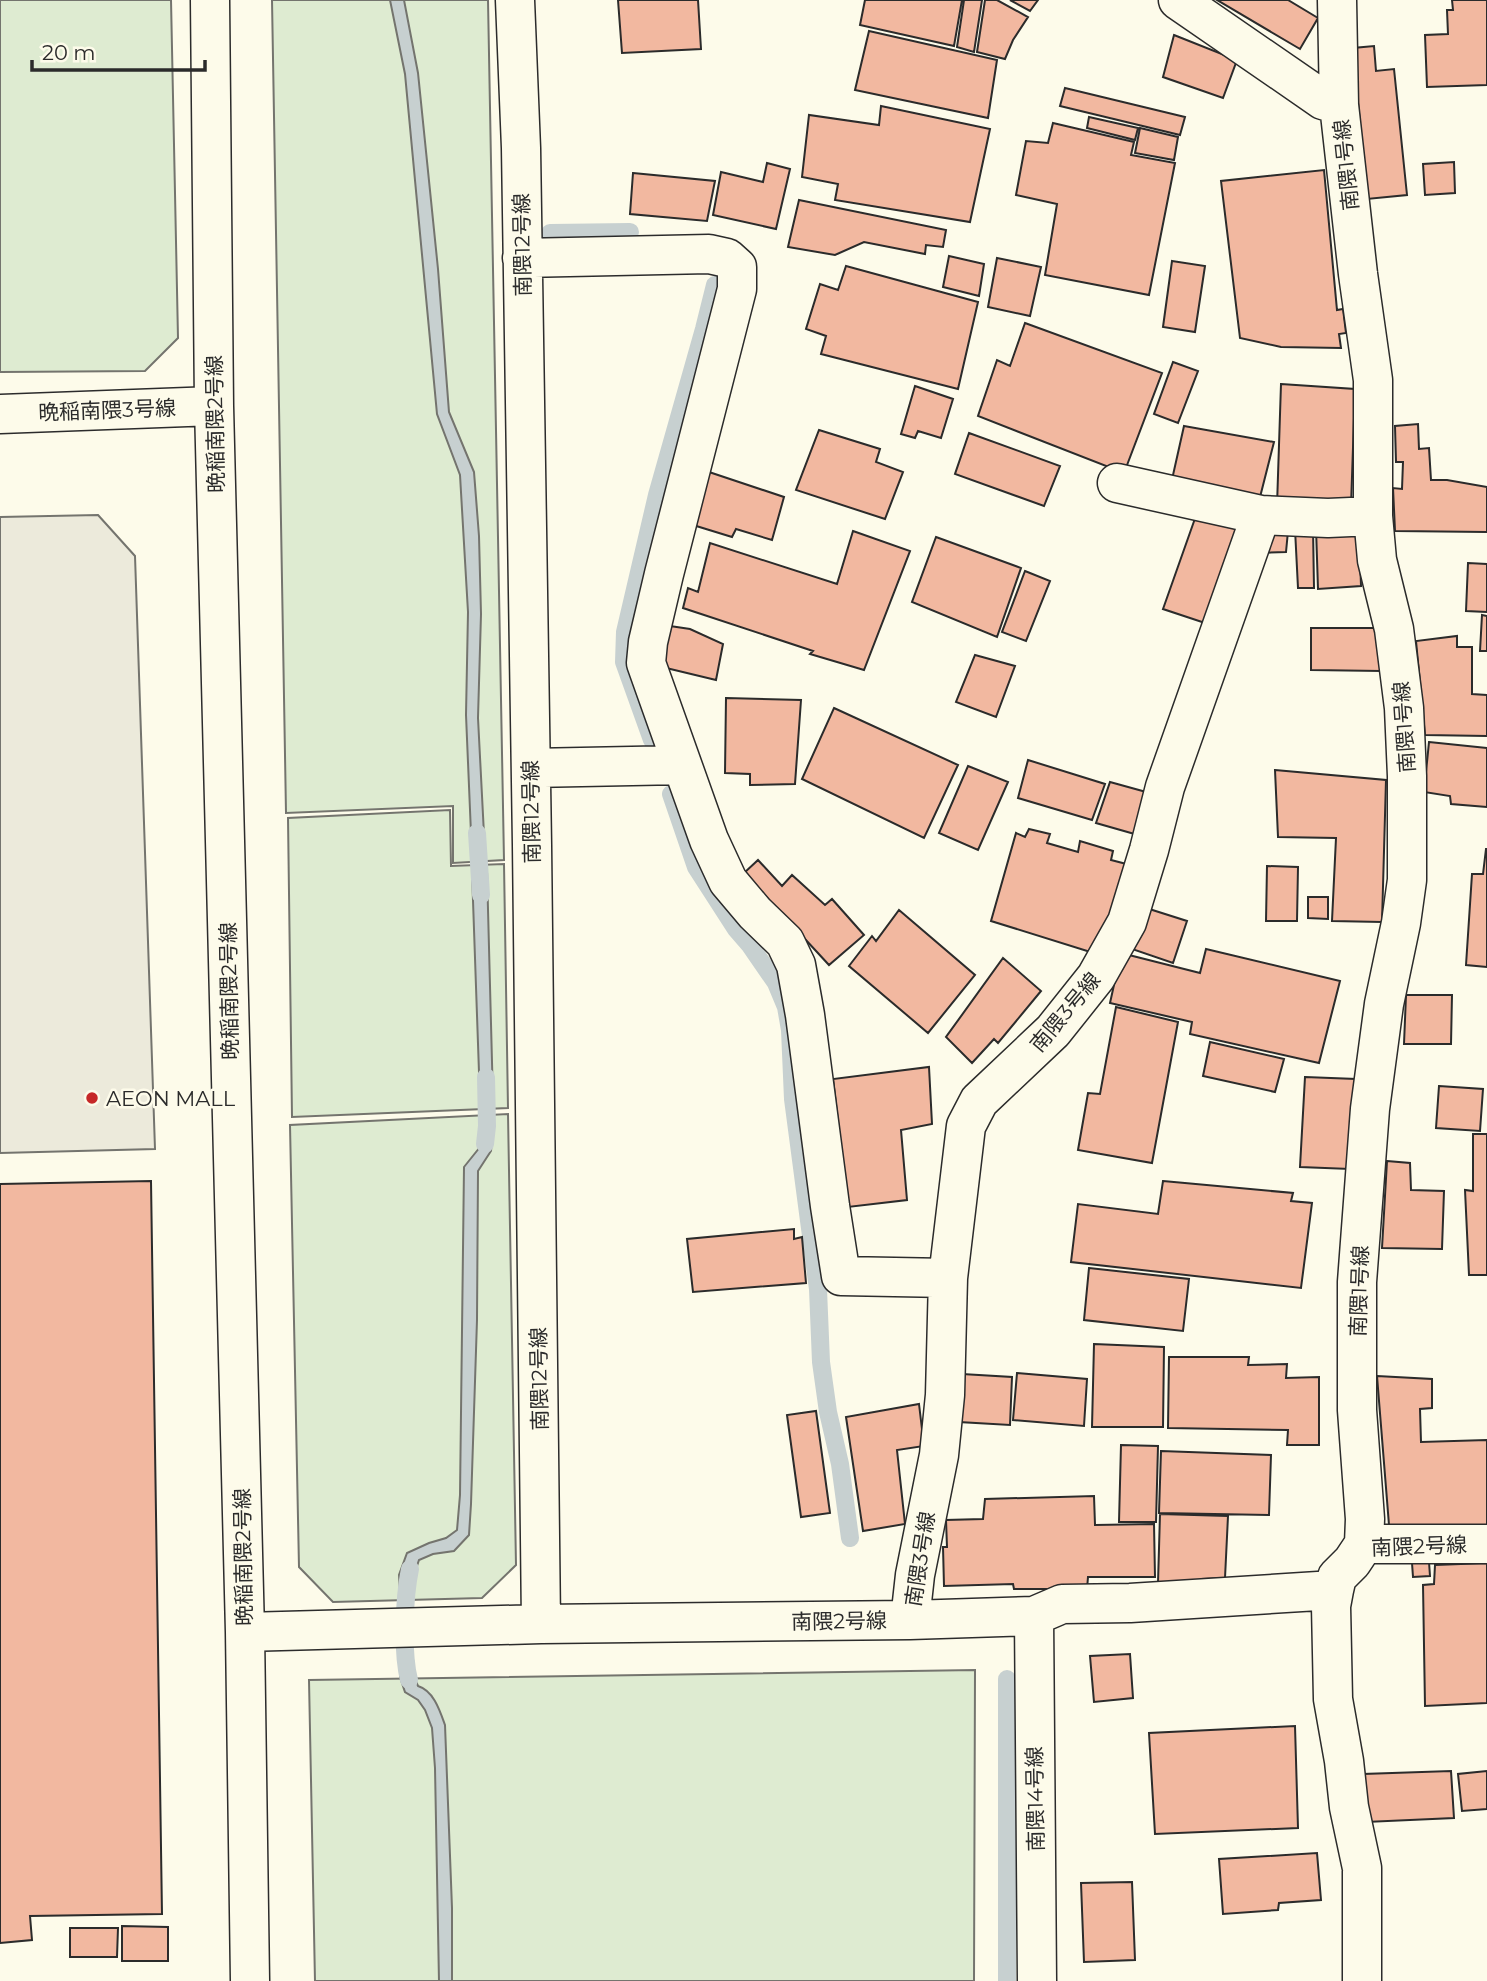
<svg xmlns="http://www.w3.org/2000/svg" width="1487" height="1981" viewBox="0 0 1487 1981" font-family="Montserrat,'Noto Sans JP',sans-serif">
<rect width="100%" height="100%" fill="#fdfbea"/>
<!-- green -->
<path fill="#deebd1" stroke="#74746e" stroke-width="2" d="M0 0H171L178 338 145 371 0 372Z
M272 0H488L504 860 453 863V806L286 813Z
M450 810 451 866 504 864 508 1108 292 1117 288 818Z
M508 1114 516 1565 482 1598 333 1602 299 1567 290 1125Z
M975 1670 974 1981H315L309 1680Z"/>
<!-- parking -->
<path fill="#eceadb" stroke="#74746e" stroke-width="2" d="M98 515 135 556 155 1149 0 1153V517Z"/>
<!-- water -->
<path fill="#c7d0d0" stroke="#74746e" stroke-width="2" d="M390 0H404L418 73 438 269 449 412 474 472 479 536 481 614 478 718 485 854 472 857 466 715 468 612 460 475 437 414 405 74Z
M487 871 493 1100 480 1101 472 872Z
M494 1120 491 1151 478 1171 477 1320 471 1504 469 1535 454 1551 433 1554 419 1560 413 1578 412 1591 400 1592 399 1575 407 1553 429 1543 446 1538 457 1530 460 1495 464 1167 480 1147V1121Z
M413 1659 415 1679 418 1686C434 1691 440 1711 445 1725L452 1908V1981H439L435 1768 432 1728 425 1710 418 1700 405 1692 400 1677V1660Z"/>
<g fill="none" stroke-linecap="round" stroke-linejoin="round">
<!-- stream -->
<path stroke="#c7d0d0" stroke-width="18" d="M550 233 630 232
M652 740 624 662 625 632 657 495 704 329 715 285
M671 794 696 867 736 929 749 944 776 983 786 1007 790 1030 793 1099 818 1289 821 1362 828 1412 840 1464 850 1538
M477 833 481 895
M485 1144 487 1126 486 1077
M409 1680C402 1652 404 1598 410 1569
M1007 1981V1679"/>
</g>
<!-- building -->
<path fill="#f2b8a0" stroke="#2b2b2b" stroke-width="2" d="M618 0H698L701 49 622 53Z
M865 0H962L954 46 860 25Z
M964 0H982L974 52 957 47Z
M985 0H997L1028 17 1013 40 1005 59 977 52Z
M1010 0H1038L1030 11Z
M1217 0H1288L1318 18 1300 49Z
M1452 0H1487V85L1427 87 1425 35 1448 34 1447 10H1453Z
M869 31 997 60 988 118 855 90Z
M1174 35 1237 60 1223 98 1163 77Z
M1374 46 1376 71 1394 69 1407 195 1367 199 1353 48Z
M1065 88 1185 117 1180 135 1060 106Z
M881 106 990 129 970 222 835 200 838 184 802 177 809 115 879 125Z
M1089 117 1138 128 1135 140 1087 128Z
M1053 123 1134 142 1131 155 1175 163 1149 295 1045 275 1057 204 1016 195 1026 141 1048 143Z
M1140 128 1178 137 1174 160 1135 153Z
M1454 162 1455 193 1425 195 1423 164Z
M767 163 790 169 776 229 713 215 721 172 763 182Z
M1324 170 1337 310 1343 309 1346 333 1339 334 1341 348 1281 347 1240 338 1221 181Z
M633 173 715 181 707 221 630 214Z
M799 200 946 230 943 247 926 245 925 254 864 242 835 255 788 247Z
M949 256 984 264 979 296 943 287Z
M997 258 1041 267 1030 316 988 307Z
M1172 261 1205 266 1195 332 1163 327Z
M846 266 978 302 958 389 821 354 826 336 806 329 820 284 838 290Z
M1025 323 1162 373 1124 473 978 416 997 360 1010 366Z
M1173 362 1198 371 1178 423 1154 414Z
M1281 384 1355 389 1351 506H1277Z
M915 386 953 399 941 438 918 431 915 438 901 434Z
M1418 424 1419 449 1429 448 1431 480H1447L1487 487V532L1395 531 1393 488 1402 489 1403 462H1396L1395 426Z
M1184 426 1274 442 1258 505 1171 484Z
M819 430 880 449 876 462 903 472 885 519 796 490Z
M969 433 1060 466 1044 506 955 474Z
M706 471 784 497 772 540 736 529 732 537 693 525Z
M1198 510 1245 527 1211 625 1163 609Z
M1359 526 1361 586 1318 589 1316 528Z
M1313 528 1314 588H1298L1295 529Z
M1272 529 1288 531 1286 552 1257 553Z
M853 531 910 551 864 670 810 654 813 651 683 608 688 588 698 592 710 543 837 584Z
M936 537 1021 568 997 637 912 602Z
M1468 563 1487 564V612L1466 611Z
M1025 571 1050 581 1026 641 1002 632Z
M1482 615 1487 616V651H1480Z
M670 626 690 629 723 644 716 680 662 667Z
M1311 628H1378L1381 671 1311 670Z
M1457 636V647H1472V694L1487 695V736L1425 735 1416 641Z
M975 655 1015 666 996 717 956 702Z
M726 698 801 700 795 784 750 785V774L725 773Z
M834 708 958 765 924 838 802 779Z
M1429 742 1487 748V807L1451 804 1450 796 1424 792Z
M1028 760 1105 784 1092 820 1018 798Z
M968 766 1008 782 978 850 939 833Z
M1275 770 1386 780 1382 922 1332 921 1336 838 1278 837Z
M1110 782 1157 795 1145 837 1096 823Z
M1029 829 1050 834 1047 843 1078 852 1080 841 1113 851 1111 860 1138 867 1100 955 991 921 1016 833 1025 837Z
M1486 849H1487V967L1466 965 1472 874H1483Z
M758 860 782 886 792 875 825 905 832 899 864 935 829 965 744 873Z
M1267 866 1298 867 1297 921H1266Z
M1308 897H1328V919L1308 918Z
M1143 907 1187 921 1173 963 1129 948Z
M899 910 975 975 928 1033 849 966 872 936 876 941Z
M1206 949 1340 981 1319 1063 1190 1034 1192 1022 1110 1003 1121 953 1200 973Z
M1003 958 1041 991 998 1043 994 1039 972 1063 946 1037Z
M1406 995H1452L1451 1044H1404Z
M1116 1007 1178 1022 1152 1163 1078 1150 1088 1093 1100 1094Z
M1210 1042 1284 1059 1275 1092 1203 1076Z
M929 1067 932 1124 901 1130 907 1200 848 1207 833 1079Z
M1305 1077 1356 1079 1350 1169 1300 1167Z
M1439 1086 1483 1089 1480 1131 1436 1128Z
M1473 1134H1487V1275H1469L1465 1190 1473 1191Z
M1387 1161 1410 1163 1411 1190 1444 1191 1442 1249 1382 1248Z
M151 1181 162 1914 30 1916 32 1940 0 1943V1184Z
M1163 1181 1293 1193 1291 1201 1312 1203 1301 1288 1071 1262 1078 1204 1158 1214Z
M794 1229V1239L802 1237 806 1283 693 1292 687 1239Z
M1089 1268 1189 1279 1183 1331 1084 1320Z
M1094 1344 1164 1347 1163 1427H1092Z
M1169 1357H1249L1248 1365 1287 1364 1286 1378 1319 1377V1445H1287L1288 1430 1168 1428Z
M1017 1373 1087 1379 1084 1426 1013 1420Z
M962 1374 1012 1377 1010 1425 959 1422Z
M1377 1376 1432 1379V1408L1420 1409 1421 1442 1487 1440V1528L1389 1525Z
M919 1404 924 1446 897 1450 905 1524 863 1531 846 1417Z
M816 1411 830 1513 801 1517 787 1415Z
M1121 1445 1158 1446 1156 1522H1119Z
M1161 1451 1271 1455 1269 1515 1159 1513Z
M1094 1496 1095 1525 1154 1524 1155 1577H1088L1087 1589H1014L1013 1584 944 1586 943 1547H947L946 1520 983 1519 985 1499Z
M1160 1514 1228 1516 1225 1578 1202 1579 1201 1585 1158 1583Z
M1429 1562 1430 1576 1413 1577 1412 1563Z
M1487 1563V1703L1425 1706 1423 1585 1434 1584 1435 1565Z
M1130 1654 1133 1698 1094 1702 1090 1656Z
M1295 1726 1298 1828 1155 1834 1149 1733Z
M1451 1771 1454 1818 1366 1822 1363 1774Z
M1487 1771V1809L1462 1811 1458 1774Z
M1317 1853 1321 1900 1279 1903 1278 1910 1223 1914 1219 1859Z
M1132 1882 1135 1960 1084 1962 1081 1883Z
M122 1926 168 1927V1961H122Z
M70 1928H118L117 1957H70Z"/>
<g fill="none" stroke-linecap="round" stroke-linejoin="round">
<defs>
<path id="minor" d="M210 0 214 406 245 1632 250 1981
M515 0 521 148 532 845 541 1624
M1178 0 1323 100 1339 105 1358 274 1373 380V516L1377 560 1394 629 1404 708 1407 776V880L1401 923 1384 1004 1370 1109 1357 1282V1410L1365 1519 1364 1544
M1337 0 1339 105
M522 258 709 254 727 258 737 267V289L664 574 648 642 646 663 709 840 728 881 755 913 785 942 796 965 805 1015 830 1206 841 1276 948 1278
M0 414 214 406
M1117 483 1261 515
M531 768 682 765
M1334 1590 1331 1606 1333 1699 1344 1761 1349 1807 1362 1868V1981
M1034 1616 1037 1981
M910 1620 915 1575 939 1455 945 1395 948 1278 966 1126 979 1101 1053 1031 1096 977 1127 922 1149 850 1165 787 1261 515 1328 518 1373 516
M245 1632 541 1624 910 1620 1034 1616 1062 1604 1130 1603 1334 1590 1337 1577 1352 1562 1364 1544H1487"/>
</defs>
<!-- minor casing -->
<use href="#minor" stroke="#2b2b2b" stroke-width="41"/>
<!-- minor -->
<use href="#minor" stroke="#fdfbea" stroke-width="38"/>
</g>
<!-- markers -->
<circle fill="#c62828" stroke="#fdfbea" stroke-width="2.5" cx="92" cy="1098" r="7"/>
<g text-anchor="middle" dominant-baseline="central" stroke-width="5" stroke-linejoin="round" paint-order="stroke">
<!-- street labels -->
<g font-size="21" fill="#2b2b2b" stroke="#fdfbea">
<text transform="translate(1346 165) rotate(-96)">南隈1号線</text>
<text transform="translate(522 245) rotate(-91)">南隈12号線</text>
<text transform="translate(107 410) rotate(-2)">晩稲南隈3号線</text>
<text transform="translate(215 424) rotate(-91)">晩稲南隈2号線</text>
<text transform="translate(1404 727) rotate(-94)">南隈1号線</text>
<text transform="translate(531 812) rotate(-91)">南隈12号線</text>
<text transform="translate(229 991) rotate(-91)">晩稲南隈2号線</text>
<text transform="translate(1065 1012) rotate(-50)">南隈3号線</text>
<text transform="translate(1359 1291) rotate(-88)">南隈1号線</text>
<text transform="translate(539 1379) rotate(-91)">南隈12号線</text>
<text transform="translate(1419 1546) rotate(-2)">南隈2号線</text>
<text transform="translate(243 1557) rotate(-91)">晩稲南隈2号線</text>
<text transform="translate(920 1559) rotate(-81)">南隈3号線</text>
<text transform="translate(839 1621) rotate(-1)">南隈2号線</text>
<text transform="translate(1035 1799) rotate(-91)">南隈14号線</text>
</g>
<!-- poi labels -->
<g font-size="21" fill="#2b2b2b" stroke="#fdfbea" text-anchor="start">
<text x="106" y="1098">AEON MALL</text>
</g>
</g>
<!-- scale -->
<path d="M32 60v10h173v-10" fill="none" stroke="#2b2b2b" stroke-width="3.5"/>
<text x="42" y="60" font-size="21" fill="#2b2b2b" stroke="#fdfbea" stroke-width="5" paint-order="stroke">20 m</text>
</svg>
